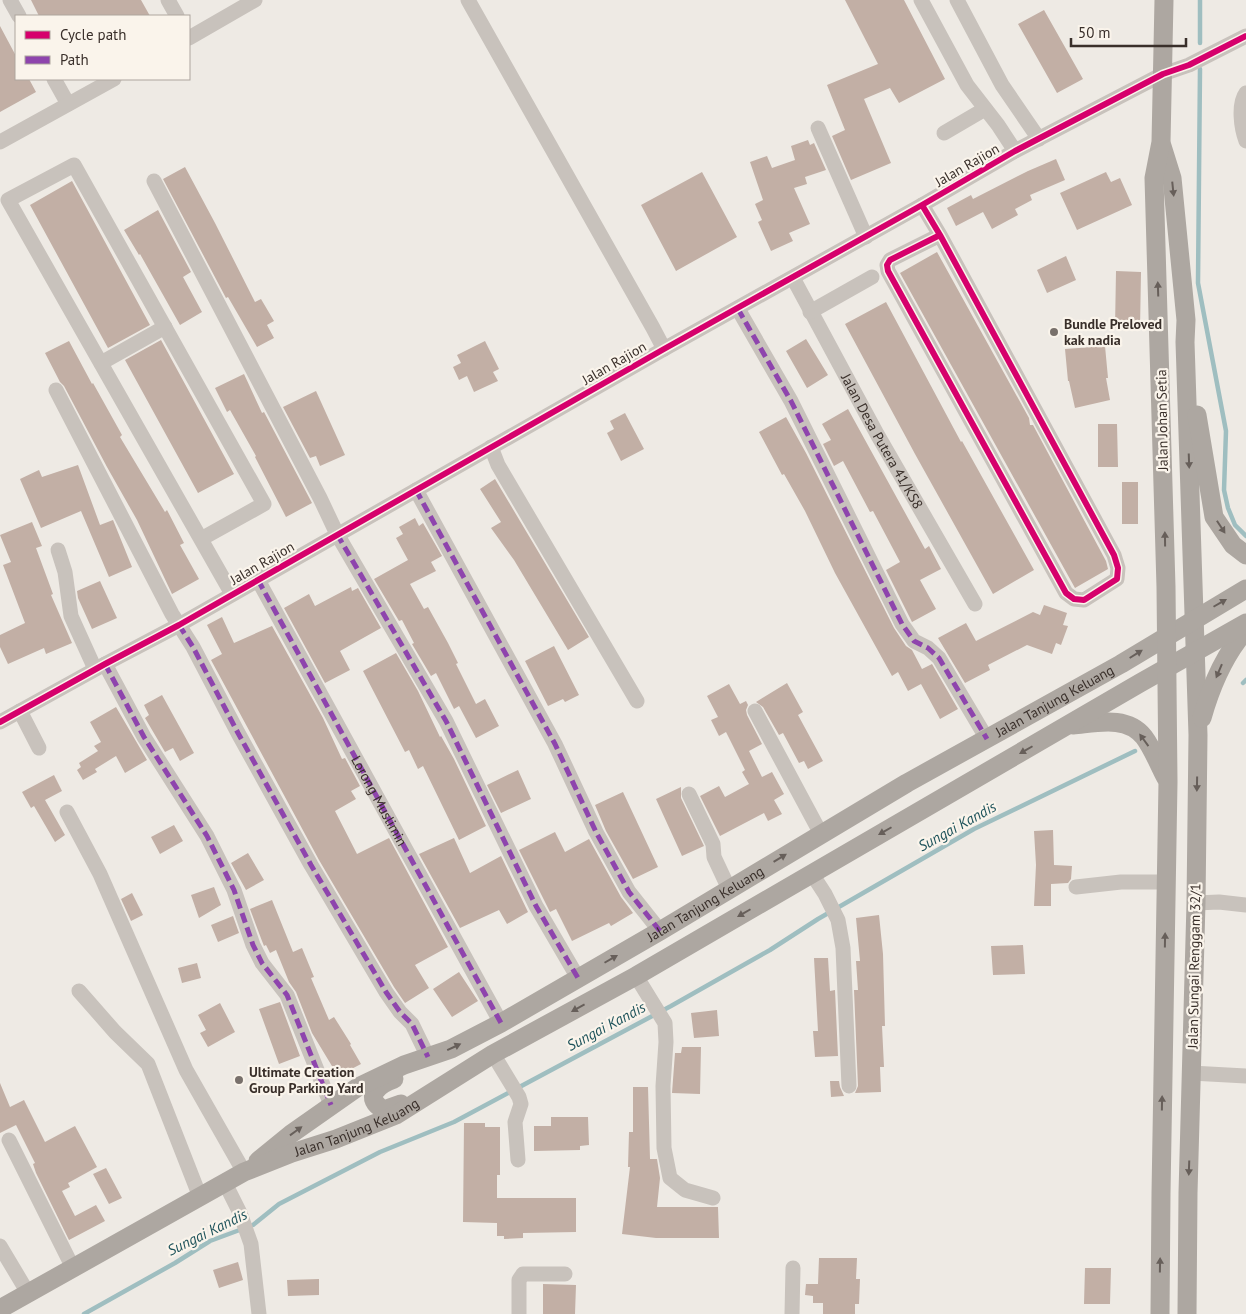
<svg xmlns="http://www.w3.org/2000/svg" width="1246" height="1314" viewBox="0 0 1246 1314" font-family="'PT Sans',sans-serif">
<rect width="100%" height="100%" fill="#eeeae4"/>
<g fill="none" stroke-linecap="round" stroke-linejoin="round">
<!-- stream -->
<path stroke="#9fbec0" stroke-width="4.5" d="M1200 43V0
M1200 69 1198 283 1226 431 1224 490 1228 508 1235 525 1246 536
M1243 683 1246 680
M84 1314 175 1263 210 1241 253 1225 279 1204 380 1152 454 1122 671 1006 770 950 818 919 974 829 1135 751"/>
</g>
<!-- building -->
<path fill="#c2afa5" d="M31 0H141L150 16H39Z
M845 0H904L945 79 899 103 890 88 864 99 891 163 851 180 832 136 845 130 827 85 878 64Z
M1044 10 1083 79 1057 93 1018 24Z
M0 26 16 56V79H29L36 92 0 112Z
M808 140 810 145 814 143 826 170 805 177 807 184 794 188 810 224 789 233 793 241 771 251 758 222 762 220 755 204 763 200 750 162 767 156 772 168 795 160 791 146Z
M1056 159 1065 180 1030 195 1032 200 1015 209 1018 215 992 229 983 212 956 226 947 208 971 195 973 199 1028 171Z
M185 167 215 223 255 302 261 299 274 321 267 325 274 338 257 347 228 297 226 298 163 179Z
M702 172 737 237 676 271 641 205Z
M1106 172 1111 182 1120 178 1132 205 1077 230 1060 193Z
M72 181 150 325 108 348 30 205Z
M158 210 191 272 183 277 202 312 180 325 140 254 139 255 124 230Z
M937 252 1029 418 1030 425H1033L1106 561 1108 569 1075 588 900 273Z
M1066 256 1076 280 1047 293 1037 270Z
M1116 271 1141 272 1140 329 1115 328Z
M886 302 961 442 962 441 1034 570 993 594 915 454 845 324Z
M806 339 828 375 807 388 786 351Z
M161 340 234 474 198 493 125 360Z
M69 341 92 384 93 383 122 435 120 437 165 512 167 510 184 543 180 545 199 579 172 594 137 520 107 467 64 386 60 382 45 353Z
M485 341 499 369 493 372 498 381 474 392 467 376 459 380 453 367 461 363 457 355Z
M1105 346 1108 378H1106L1110 400 1075 408 1069 381H1068L1065 349Z
M244 374 262 413 264 412 312 503 286 517 255 457 256 456 230 410 227 412 215 388Z
M316 391 345 455 320 466 316 456 310 458 283 407Z
M848 409 925 549 929 546 941 569 920 580 936 609 912 622 886 570 900 562 873 511 870 512 843 461 834 466 823 444 831 440 822 424Z
M625 413 644 449 621 461 607 433 614 429 610 421Z
M786 417 806 453 894 628 906 646 912 650 922 669 932 664 958 709 940 719 921 684 908 691 898 672 892 676 835 573 805 511 784 474 782 475 759 432Z
M1098 424H1117L1118 467H1098Z
M78 465 100 525 113 520 132 567 109 577 81 511 41 528 20 479 39 470 42 477Z
M495 479 589 637 568 650 514 560 491 528 501 522 480 489Z
M1122 482H1138V524H1122Z
M415 518 419 526 423 523 442 556 431 562 436 571 410 584 424 609 428 607 448 643 458 663 456 664 476 704 485 699 499 726 476 738 459 706 454 709 436 673 431 676 412 644 414 643 402 620 399 621 374 579 408 560 396 538 403 534 399 527Z
M32 522 42 546 36 548 53 594 51 595 72 643 46 654 44 648 8 664 0 647V635L25 623 3 565 11 562 0 535Z
M100 581 117 618 92 629 78 598 77 591Z
M351 587 352 591 358 588 381 628 340 651 350 670 325 683 284 608 309 594 315 606Z
M1044 605 1067 613 1063 625 1068 626 1061 645 1056 643 1052 654 1027 645 988 665 990 670 965 683 938 638 966 623 976 641 1033 612 1040 615Z
M222 617 234 643 272 626 323 718 342 759 345 758 360 786 351 791 356 799 335 811 357 854 389 838 448 947 415 965 429 988 405 1003 394 987 319 860 211 660 222 654 207 625Z
M554 646 579 695 565 702 563 699 548 706 525 661Z
M396 653 418 691 440 737 441 736 454 759 486 826 459 840 423 766 418 769 409 750 405 752 363 671Z
M787 683 803 712 798 715 823 761 808 769 804 761 799 763 783 733 779 735 763 707 756 702Z
M729 684 740 704 746 701 748 705 746 710 747 715 762 744 749 751 762 777 772 772 784 794 774 800 782 814 768 821 764 813 720 836 700 796 719 786 725 797 749 784 742 772 745 770 726 732 719 736 711 720 718 717 707 696Z
M162 695 194 753 180 761 173 748 165 752 145 718 149 715 144 705Z
M116 707 147 760 125 773 116 756 95 769 97 772 83 780 77 770 81 767 79 763 98 751 94 746 101 742 90 722Z
M518 770 531 799 501 813 487 785Z
M54 775 62 791 45 800 65 835 55 842 34 806 31 808 22 792Z
M681 787V798L704 846 682 856 656 799Z
M623 792 658 867 633 879 606 831 595 805Z
M174 825 183 841 160 854 151 837Z
M1053 830 1054 865 1072 866 1071 879 1068 883 1051 884V906H1034L1036 865 1034 831Z
M555 832 565 852 589 839 621 897 633 913 611 926 609 923 572 941 556 909 550 912 519 850Z
M454 838 470 873 501 856 528 912 507 924 499 910 460 928 419 854Z
M248 853 264 880 246 890 231 863Z
M214 887 221 905 199 918 191 895Z
M132 893 143 915 131 921 121 899Z
M272 900 293 952 302 948 314 977 311 978 329 1020 334 1017 351 1044 350 1045 361 1064 338 1076 312 1033 296 992 289 982 276 950 270 953 266 945 264 946 262 941 250 909Z
M879 915 883 954 885 1026H882L884 1067H880L881 1092 855 1093 858 1086 854 990H858L856 961H860L856 918Z
M233 916 239 933 218 942 211 925Z
M1023 945 1025 974 993 975 991 946Z
M814 958H828L830 991 835 990 838 1056 815 1057 813 1031H818Z
M197 963 201 978 182 983 178 968Z
M459 972 478 1001 452 1017 433 989Z
M280 1002 300 1056 279 1064 259 1009Z
M220 1003 235 1032 208 1047 200 1033 206 1030 198 1015Z
M717 1010 719 1036 694 1038 691 1013Z
M682 1047H701L700 1094 672 1093 675 1053H681Z
M830 1081H839L840 1087 844 1096 831 1097Z
M0 1083 10 1107 24 1100 45 1142 75 1126 97 1167 68 1183 70 1187 62 1191 75 1216 96 1205 105 1221 69 1240 36 1173 33 1164 35 1163 16 1125 0 1133Z
M633 1087H648L650 1159H657L660 1178 657 1207H718L719 1238H656L622 1234 630 1167H628L629 1132H633Z
M551 1117H588L589 1145 580 1146V1150L534 1151V1126H551Z
M464 1123H485V1127H500V1175H497V1198H576V1232L523 1233V1238L504 1239V1236H497V1223L463 1222Z
M106 1168 122 1198 109 1204 93 1174Z
M819 1258H857L856 1279H860L859 1304H855V1314H823V1303H813V1296L805 1295 806 1284H818Z
M238 1262 243 1280 219 1288 213 1270Z
M1085 1268H1111L1110 1304H1084Z
M319 1279V1295L288 1296 287 1280Z
M543 1284 576 1285 575 1314H543Z"/>
<g fill="none" stroke-linecap="round" stroke-linejoin="round">
<!-- minor -->
<g stroke="#c8c2bc" stroke-width="15">
<path d="M10 0 19 16"/>
<path d="M168 0 177 16"/>
<path d="M468 0 653 328 664 349"/>
<path d="M921 0 967 85 998 125 1015 151"/>
<path d="M957 0 1002 85 1039 139"/>
<path d="M189 38 255 0"/>
<path d="M54 79 68 104"/>
<path d="M1246 93C1238 104 1241 128 1246 141"/>
<path d="M818 128 866 237"/>
<path d="M944 133 985 109"/>
<path d="M0 142 114 79"/>
<path d="M154 181 320 498 337 534 446 721 536 906 578 978"/>
<path d="M922 205 940 235 1114 555 1118 568 1117 579 1084 600 1074 599 1066 593 888 271 887 265 890 260 940 235"/>
<path id="s1" d="M793 278 877 434 975 604"/>
<path d="M738 309 791 401 902 624 914 641 928 648 939 658 987 739"/>
<path d="M810 312 872 277"/>
<path d="M101 363 165 327"/>
<path d="M56 390 172 614 193 647 238 733 311 865 386 992 400 1012 412 1024 428 1057"/>
<path d="M491 447 498 465 637 701"/>
<path d="M416 490 555 744 596 832 629 892 660 931"/>
<path d="M201 539 264 504 74 165 8 200 232 594"/>
<path d="M58 550 65 572 71 616 95 669"/>
<path d="M258 580 501 1023"/>
<path d="M105 664 144 737 207 836 234 890 253 945 262 963 287 995 331 1105"/>
<path d="M20 711 39 748"/>
<path d="M755 711 821 834"/>
<path d="M0 722 105 664 179 625 664 349 922 205 1015 151 1163 74 1189 65 1246 36"/>
<path d="M689 794 713 844 714 857 729 889"/>
<path d="M67 812 100 874 186 1070 244 1172"/>
<path d="M812 874 825 894 838 920 843 948 849 1086"/>
<path d="M1076 887 1121 882H1165"/>
<path d="M1196 903 1219 902 1246 905"/>
<path d="M636 976 665 1023 666 1042 663 1086 664 1148 670 1178 685 1190 713 1198"/>
<path d="M79 991 115 1032 148 1064 200 1197"/>
<path d="M493 1054 519 1097 521 1104 515 1122 518 1160"/>
<path d="M1191 1073 1246 1076"/>
<path d="M9 1140 73 1268"/>
<path d="M225 1183 240 1213 251 1244 259 1314"/>
<path d="M0 1246 28 1293"/>
<path d="M519 1314V1280L523 1274H565"/>
<path d="M792 1314 793 1268"/>
</g>
<!-- major -->
<g stroke="#ada7a1" stroke-width="19">
<path d="M1162 146 1172 178 1186 320 1185 342 1198 735 1196 903 1188 1193 1187 1314"/>
<path d="M1197 415 1214 517 1233 545 1246 555"/>
<path d="M1202 718C1211 686 1224 655 1246 630"/>
<path d="M1073 725C1096 723 1127 715 1144 737 1153 749 1159 765 1166 778"/>
<path d="M394 1079C377 1085 363 1098 384 1110L401 1104"/>
<path id="s2" d="M258 1161 291 1134 358 1087 404 1065 451 1049 501 1023 660 931 907 783 1121 664 1246 589"/>
<path id="s3" d="M0 1309 244 1172 292 1153 336 1139 396 1115 493 1054 636 976 1140 683 1246 623"/>
<path d="M1160 1314 1161 1194 1168 782 1166 587 1154 178 1161 142 1164 0"/>
</g>
<!-- quiet -->
<g stroke="#8e44ad" stroke-width="5" stroke-dasharray="10 5" stroke-linecap="butt">
<path d="M738 309 791 401 902 624 914 641 928 648 939 658 987 739"/>
<path d="M416 490 555 744 596 832 629 892 660 931"/>
<path d="M337 534 446 721 536 906 578 978"/>
<path id="s4" d="M258 580 501 1023"/>
<path d="M179 625 193 647 238 733 311 865 386 992 400 1012 412 1024 428 1057"/>
<path d="M105 664 144 737 207 836 234 890 253 945 262 963 287 995 331 1105"/>
</g>
<defs>
<path id="cycleway" d="M922 205 940 235 1114 555 1118 568 1117 579 1084 600 1074 599 1066 593 888 271 887 265 890 260 940 235
M0 722 105 664 179 625 664 349 922 205 1015 151 1163 74 1189 65 1246 36"/>
</defs>
<!-- cycleway casing -->
<use href="#cycleway" stroke="#faf4eb" stroke-width="9"/>
<!-- cycleway -->
<use href="#cycleway" stroke="#d6006c" stroke-width="6"/>
</g>
<!-- one-way arrows -->
<defs><path id="oneway-solid" d="M-6-.8H1V-3.2L6.5 0L1 3.2V.8H-6Z" transform="scale(1.25)"/></defs>
<g fill="#675f5a">
<use href="#oneway-solid" transform="translate(1173 189) rotate(84)"/>
<use href="#oneway-solid" transform="translate(1158 289) rotate(-92)"/>
<use href="#oneway-solid" transform="translate(1189 461) rotate(88)"/>
<use href="#oneway-solid" transform="translate(1221 527) rotate(57)"/>
<use href="#oneway-solid" transform="translate(1165 539) rotate(-91)"/>
<use href="#oneway-solid" transform="translate(1220 603) rotate(-30)"/>
<use href="#oneway-solid" transform="translate(1136 654) rotate(-32)"/>
<use href="#oneway-solid" transform="translate(1219 671) rotate(113)"/>
<use href="#oneway-solid" transform="translate(1144 740) rotate(-126)"/>
<use href="#oneway-solid" transform="translate(1026 750) rotate(150)"/>
<use href="#oneway-solid" transform="translate(1197 784) rotate(91)"/>
<use href="#oneway-solid" transform="translate(885 831) rotate(150)"/>
<use href="#oneway-solid" transform="translate(780 858) rotate(-31)"/>
<use href="#oneway-solid" transform="translate(744 913) rotate(150)"/>
<use href="#oneway-solid" transform="translate(1165 940) rotate(-89)"/>
<use href="#oneway-solid" transform="translate(611 959) rotate(-30)"/>
<use href="#oneway-solid" transform="translate(578 1008) rotate(151)"/>
<use href="#oneway-solid" transform="translate(454 1047) rotate(-25)"/>
<use href="#oneway-solid" transform="translate(1162 1103) rotate(-89)"/>
<use href="#oneway-solid" transform="translate(296 1131) rotate(-36)"/>
<use href="#oneway-solid" transform="translate(1189 1168) rotate(92)"/>
<use href="#oneway-solid" transform="translate(1160 1265) rotate(-89)"/>
</g>
<!-- markers -->
<g fill="#78706b" stroke="#faf4eb" stroke-width="2">
<circle cx="1054" cy="332" r="5"/>
<circle cx="239" cy="1080" r="5"/>
</g>
<g text-anchor="middle" dominant-baseline="central" stroke-width="4.5" stroke-linejoin="round" paint-order="stroke">
<!-- street labels -->
<g font-size="14" fill="#392f2a" stroke="#faf4eb">
<text transform="translate(967 165) rotate(-30)">Jalan Rajion</text>
<text transform="translate(614 363) rotate(-30)">Jalan Rajion</text>
<text transform="translate(1162 420) rotate(-91)">Jalan Johan Setia</text>
<text stroke="none"><textPath href="#s1" startOffset="186">Jalan Desa Putera 41/KS8</textPath></text>
<text transform="translate(262 563) rotate(-30)">Jalan Rajion</text>
<text stroke="none"><textPath href="#s2" startOffset="922">Jalan Tanjung Keluang</textPath></text>
<text stroke="none"><textPath href="#s4" startOffset="252">Lorong Muslimin</textPath></text>
<text stroke="none"><textPath href="#s2" startOffset="518">Jalan Tanjung Keluang</textPath></text>
<text transform="translate(1194 966) rotate(-89)">Jalan Sungai Renggam 32/1</text>
<text stroke="none"><textPath href="#s3" startOffset="401">Jalan Tanjung Keluang</textPath></text>
</g>
<!-- poi labels -->
<g font-size="14" font-weight="bold" fill="#392f2a" stroke="#faf4eb" text-anchor="start">
<text x="1064" y="324">Bundle Preloved<tspan x="1064" dy="16">kak nadia</tspan></text>
<text x="249" y="1072">Ultimate Creation<tspan x="249" dy="16">Group Parking Yard</tspan></text>
</g>
<!-- water labels -->
<g font-size="15" font-style="italic" fill="#1e535b" stroke="#faf4eb">
<text transform="translate(957 826) rotate(-29)">Sungai Kandis</text>
<text transform="translate(606 1026) rotate(-28)">Sungai Kandis</text>
<text transform="translate(207 1232) rotate(-26)">Sungai Kandis</text>
</g>
</g>
<!-- legend -->
<rect x="15" y="15" width="175" height="65" fill="#faf4eb" stroke="#ada59e"/>
<rect x="25" y="31" width="25" height="8" fill="#d6006c" stroke="#ada59e"/>
<text x="60" y="40" font-size="15" fill="#392f2a">Cycle path</text>
<rect x="25" y="56" width="25" height="8" fill="#8e44ad" stroke="#ada59e"/>
<text x="60" y="65" font-size="15" fill="#392f2a">Path</text>
<!-- scale -->
<path d="M1071 38v8h115v-8" fill="none" stroke="#392f2a" stroke-width="2.5"/>
<text x="1078" y="38" font-size="15" fill="#392f2a" stroke="#faf4eb" stroke-width="4" paint-order="stroke">50 m</text>
</svg>
